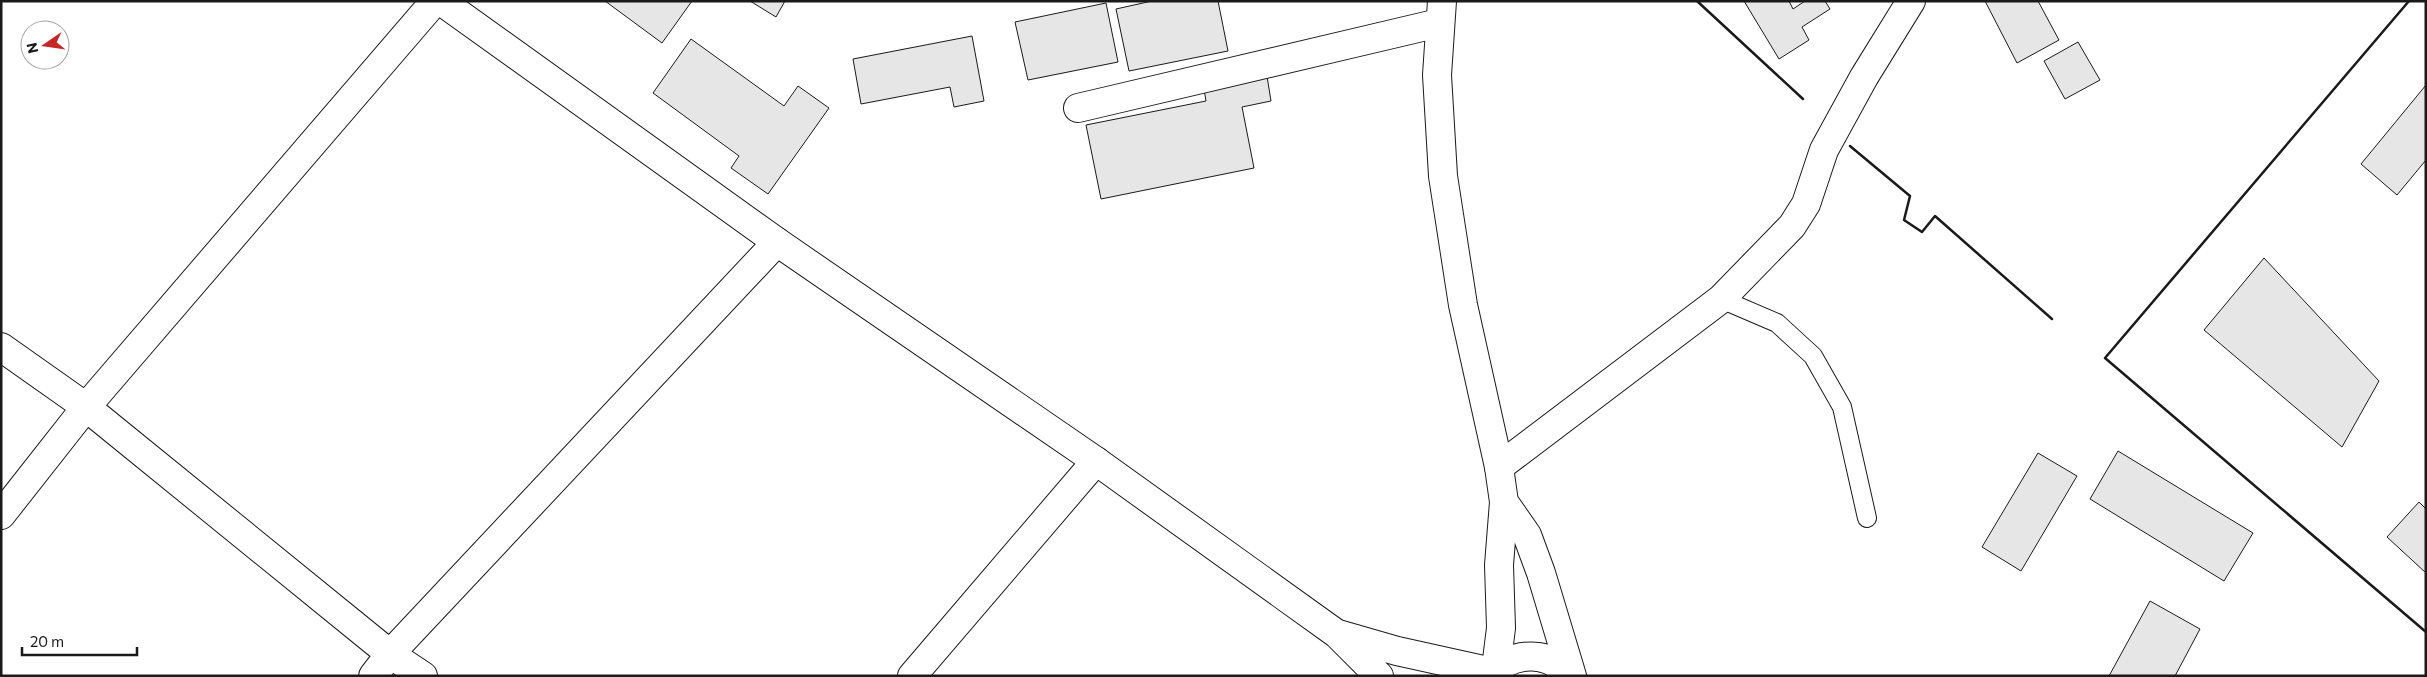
<svg xmlns="http://www.w3.org/2000/svg" width="2427" height="677" viewBox="0 0 2427 677" font-family="Commissioner,sans-serif">
<rect width="100%" height="100%" fill="#fff"/>
<!-- building -->
<path fill="#e6e6e6" stroke="#1a1a1a" d="M605 1H692L662 43Z
M750 1H785L776 17Z
M1152 1H1218L1228 51 1129 71 1116 9Z
M1744 1H1789L1793 9 1805 1H1825L1830 9 1802 27 1809 40 1779 59Z
M1985 1H2038L2059 40 2017 63Z
M1106 3 1118 62 1028 80 1015 22Z
M972 36 984 101 954 107 950 87 861 104 853 59Z
M691 39 784 106 798 86 829 108 768 194 731 168 739 156 653 93Z
M2078 42 2100 80 2065 99 2044 61Z
M1266 70 1271 101 1242 107 1254 168 1101 199 1086 125 1206 101 1203 83Z
M2426 85V160L2397 195 2361 164Z
M2264 258 2379 381 2342 447 2204 330Z
M2118 451 2253 533 2224 581 2090 499Z
M2038 453 2077 476 2021 571 1982 547Z
M2419 502 2426 509V573L2387 537Z
M2150 601 2200 629 2175 676H2109Z"/>
<g fill="none" stroke-linecap="round" stroke-linejoin="round">
<defs>
<path id="service" d="M1721 299 1777 323 1813 356 1842 407 1867 518"/>
<path id="minor" d="M1078 108 1439 23
M1 347 86 407 390 654 423 676
M1499 467 1721 299 1792 226 1806 204 1824 150 1864 77 1911 1
M1 515 86 407 435 1
M373 676 390 654 777 242
M912 676 1096 461"/>
<path id="tertiary" d="M441 1 777 242 1096 461 1337 634 1379 676
M1338 634 1397 651 1492 672"/>
<path id="secondary" d="M1442 1 1437 75 1443 176 1463 305 1499 467 1504 502 1499 565 1501 628 1496 668
M1504 502 1527 535 1541 573 1572 676
M1490 676C1494 669 1499 667 1505 663 1526 652 1554 654 1568 676"/>
</defs>
<!-- service casing -->
<use href="#service" stroke="#1a1a1a" stroke-width="20"/>
<!-- minor casing -->
<use href="#minor" stroke="#1a1a1a" stroke-width="30"/>
<!-- tertiary casing -->
<use href="#tertiary" stroke="#1a1a1a" stroke-width="30"/>
<!-- secondary casing -->
<use href="#secondary" stroke="#1a1a1a" stroke-width="30"/>
<!-- service -->
<use href="#service" stroke="#fff" stroke-width="18"/>
<!-- minor -->
<use href="#minor" stroke="#fff" stroke-width="28"/>
<!-- tertiary -->
<use href="#tertiary" stroke="#fff" stroke-width="28"/>
<!-- secondary -->
<use href="#secondary" stroke="#fff" stroke-width="28"/>
<!-- wall -->
<path stroke="#1a1a1a" stroke-width="2.5" d="M1697 1 1803 99
M2409 1 2105 358 2426 632
M1850 146 1910 196 1904 220 1922 232 1935 216 2052 319"/>
</g>
<!-- border -->
<rect width="2427" height="677" fill="none" stroke="#1a1a1a" stroke-width="5"/>
<!-- north arrow -->
<g transform="translate(45 45) rotate(257)"><circle r="24" fill="#ffffff" stroke="#a3a3a3"/>
<path d="M0-4L9 19L0 12L-9 19Z" fill="#c62828"/>
<text y="-8" font-size="14" font-weight="bold" text-anchor="middle" fill="#1a1a1a">N</text>
</g>
<!-- scale -->
<path d="M22 647v8h115v-8" fill="none" stroke="#1a1a1a" stroke-width="2.5"/>
<text x="30" y="647" font-size="15" fill="#1a1a1a" stroke="#ffffff" stroke-width="4" paint-order="stroke">20 m</text>
</svg>
